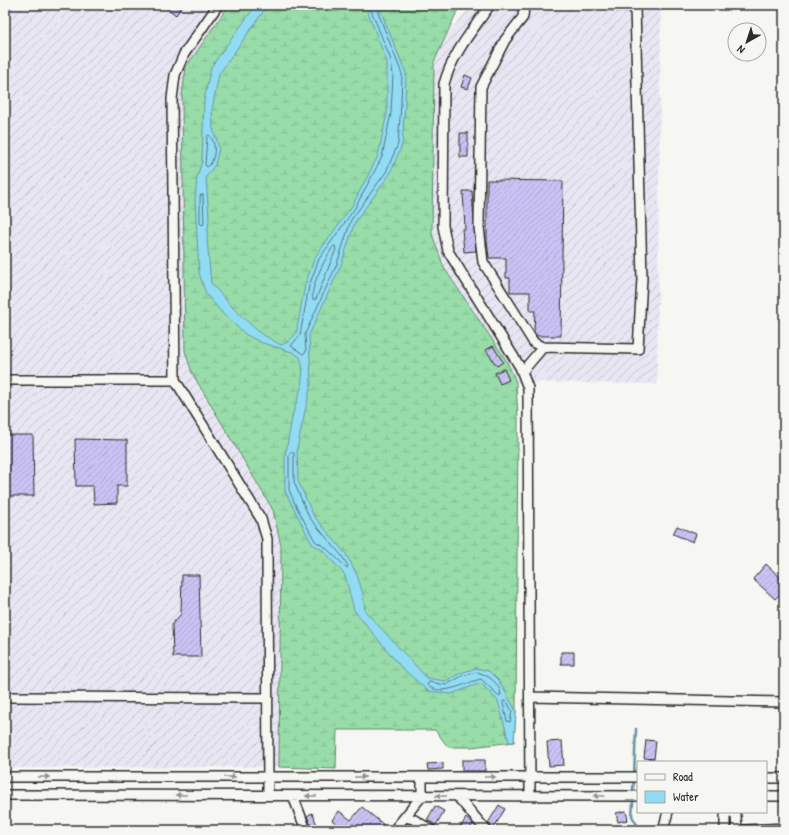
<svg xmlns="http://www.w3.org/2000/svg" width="789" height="835" viewBox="0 0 789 835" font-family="'Patrick Hand',sans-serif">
<defs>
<pattern id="industrial-furrows" width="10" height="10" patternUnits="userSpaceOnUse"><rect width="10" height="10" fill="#e9e6f3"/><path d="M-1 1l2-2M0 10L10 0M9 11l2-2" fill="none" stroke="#c8c5d0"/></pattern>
<pattern id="wetland-marsh" width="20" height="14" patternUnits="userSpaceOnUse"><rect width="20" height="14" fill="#98dda9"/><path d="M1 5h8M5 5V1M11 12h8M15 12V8" fill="none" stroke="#83be92"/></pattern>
<pattern id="building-hatch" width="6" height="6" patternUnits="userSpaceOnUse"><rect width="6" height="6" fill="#cac2f4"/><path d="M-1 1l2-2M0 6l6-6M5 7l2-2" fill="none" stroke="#aea7d1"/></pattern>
</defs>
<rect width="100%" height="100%" fill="#f6f6f2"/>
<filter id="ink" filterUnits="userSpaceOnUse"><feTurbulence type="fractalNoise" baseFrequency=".025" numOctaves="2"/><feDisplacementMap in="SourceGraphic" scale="8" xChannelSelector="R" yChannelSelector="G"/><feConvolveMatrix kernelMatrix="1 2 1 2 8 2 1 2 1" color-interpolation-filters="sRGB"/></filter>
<g filter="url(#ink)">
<!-- industrial -->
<path fill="url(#industrial-furrows)" d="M5 5H229L202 43 185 351 192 373 273 510 281 546 279 767 5 768Z
M472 5H661L657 384 516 382 506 360 444 268 432 234 434 62 442 40Z"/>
<!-- wetland -->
<path fill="url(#wetland-marsh)" stroke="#62846a" d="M229 5H460L434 62 432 234 444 268 506 360 516 382 518 419 516 711 514 742 471 747H448L435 730H337L336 769 279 767 281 546 273 510 192 373 185 351 182 95 186 67Z"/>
<!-- water -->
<path fill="#92dcf3" stroke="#6995a3" d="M256 5H268L219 74 212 110 213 129 219 148 215 165 206 177 209 218 207 239 211 283 234 309 260 333 281 345 288 342 296 334 305 285 315 257 352 206 378 156 387 113V62L365 5H378L406 73 405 104 402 145 390 174 355 222 341 265 309 335 311 384 297 448 298 481 313 515 346 554 357 575 363 594 365 611 427 678 445 681 461 673 476 668 489 671 499 681 516 711 514 742H509L498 701 481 683 451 694 428 691 400 666 354 610 345 575 323 550 312 544 285 491V456L293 413 301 388 303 369 300 357 292 352 260 342 245 334 224 315 206 294 199 273 195 200 197 177 202 161 204 100 211 67Z"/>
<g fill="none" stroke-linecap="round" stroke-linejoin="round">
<!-- shore -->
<path stroke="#54727b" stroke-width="1" d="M369 5 391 60 393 75 391 113 382 157 355 208 319 259 309 286 300 335 291 346 303 354 306 352 305 334 337 264 351 220 386 172 398 144 401 104 402 74 375 5
M209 135C217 142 216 161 207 167L205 165 207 137Z
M203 195 204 224 202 225 200 223V196Z
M335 246 336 249 316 299 313 300C309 288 326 257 333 247Z
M291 452 294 453V482L309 517 342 556 348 566 347 568 325 547 315 541 296 506 289 490V456Z
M477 672C488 675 500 683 501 695H498L481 679C467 682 440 698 427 685L429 682 446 685 462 676Z
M504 701 507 702 512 711 510 722 507 721 503 703Z"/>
<!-- stream -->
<path stroke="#6995a3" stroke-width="2.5" d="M634 775 636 729
M633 789 634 780
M633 803 632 816 640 830"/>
</g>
<!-- building -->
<path fill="url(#building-hatch)" stroke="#2b2b2b" d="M171 5H183L176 15 168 9Z
M465 75 472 78 468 89 461 87Z
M460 133H468V157H460Z
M487 180 563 181 561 336H537L534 332 535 311H530V292H510V278H506V258H489L487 241Z
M463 191H472L476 251 464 252 462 229H465Z
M493 346 503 362 497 366 486 350Z
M504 369 509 380 500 384 495 373Z
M5 435H33L34 496H5Z
M75 439 127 440V486H117V503L94 504 93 486H76Z
M677 526 696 534 693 542 673 534Z
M766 564 784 581V590L775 599 753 579Z
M182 575H199L201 657H173L172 624 181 614Z
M561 652H574V664H561Z
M646 740 656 741 654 759 644 758Z
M562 741 564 765 549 766 547 742Z
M462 760H485V771H462Z
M443 763V769L428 770 427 764Z
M499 805 505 809 493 829 488 823Z
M435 806 444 811 436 825 427 820Z
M362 807 384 825 380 830H343L332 820 339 811 351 820Z
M626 811 628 820 618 822 616 813Z
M312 813 318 827 312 829 307 816Z
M466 818 473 824 469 830H459Z"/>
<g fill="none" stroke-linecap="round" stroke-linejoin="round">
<defs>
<path id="minor" d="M218 5 184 54 175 75 172 99 175 380 261 519 267 539 268 795
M490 5C473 30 452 54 444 84L443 226 448 251 520 367 528 388 530 796
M524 5 523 17 505 40 481 87 479 227 483 262 534 343 543 347 638 349 642 278 635 6 611 5
M522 372 543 347
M5 380H175
M5 697 268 698
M530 697 784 702
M5 777H638
M766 778H784
M5 795 638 796
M293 796 306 830
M457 796 486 830
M766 796H784
M733 812 736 816 737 830
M405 817 413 819 431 830
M394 830 422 796V777
M663 830 668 812
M725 830V816L728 812
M745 830 784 828"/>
</defs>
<!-- minor casing -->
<use href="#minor" stroke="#2b2b2b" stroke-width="12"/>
<!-- minor -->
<use href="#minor" stroke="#f6f6f2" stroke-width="9"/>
</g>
<!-- one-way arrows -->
<defs><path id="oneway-solid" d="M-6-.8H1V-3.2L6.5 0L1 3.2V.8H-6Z"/></defs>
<g fill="#90908e">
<use href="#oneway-solid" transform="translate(44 777)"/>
<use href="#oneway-solid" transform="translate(230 777)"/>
<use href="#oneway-solid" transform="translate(360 777)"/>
<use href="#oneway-solid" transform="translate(490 777)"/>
<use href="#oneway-solid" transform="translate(181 795) rotate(180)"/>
<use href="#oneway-solid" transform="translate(311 796) rotate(-180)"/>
<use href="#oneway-solid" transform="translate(441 796) rotate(-180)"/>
<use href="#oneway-solid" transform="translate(599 796) rotate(-180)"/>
</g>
</g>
<!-- margin -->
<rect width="789" height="835" fill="none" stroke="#f6f6f2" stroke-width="20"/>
<rect x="10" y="10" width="769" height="815" fill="none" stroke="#2b2b2b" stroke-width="1.5" filter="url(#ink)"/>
<!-- legend -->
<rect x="637" y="761" width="130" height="52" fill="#f6f6f2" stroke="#a5a5a2"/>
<rect x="645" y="774" width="20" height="6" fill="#f6f6f2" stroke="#a5a5a2"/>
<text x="673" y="781" font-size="12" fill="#2b2b2b">Road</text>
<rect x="645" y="791" width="20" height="12" fill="#92dcf3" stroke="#a5a5a2"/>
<text x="673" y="801" font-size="12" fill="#2b2b2b">Water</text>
<!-- north arrow -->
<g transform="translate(747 42) rotate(219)"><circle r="19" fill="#f6f6f2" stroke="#a5a5a2"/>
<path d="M0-3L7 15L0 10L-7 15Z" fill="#2b2b2b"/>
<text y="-6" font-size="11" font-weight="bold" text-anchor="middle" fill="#2b2b2b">N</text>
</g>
</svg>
